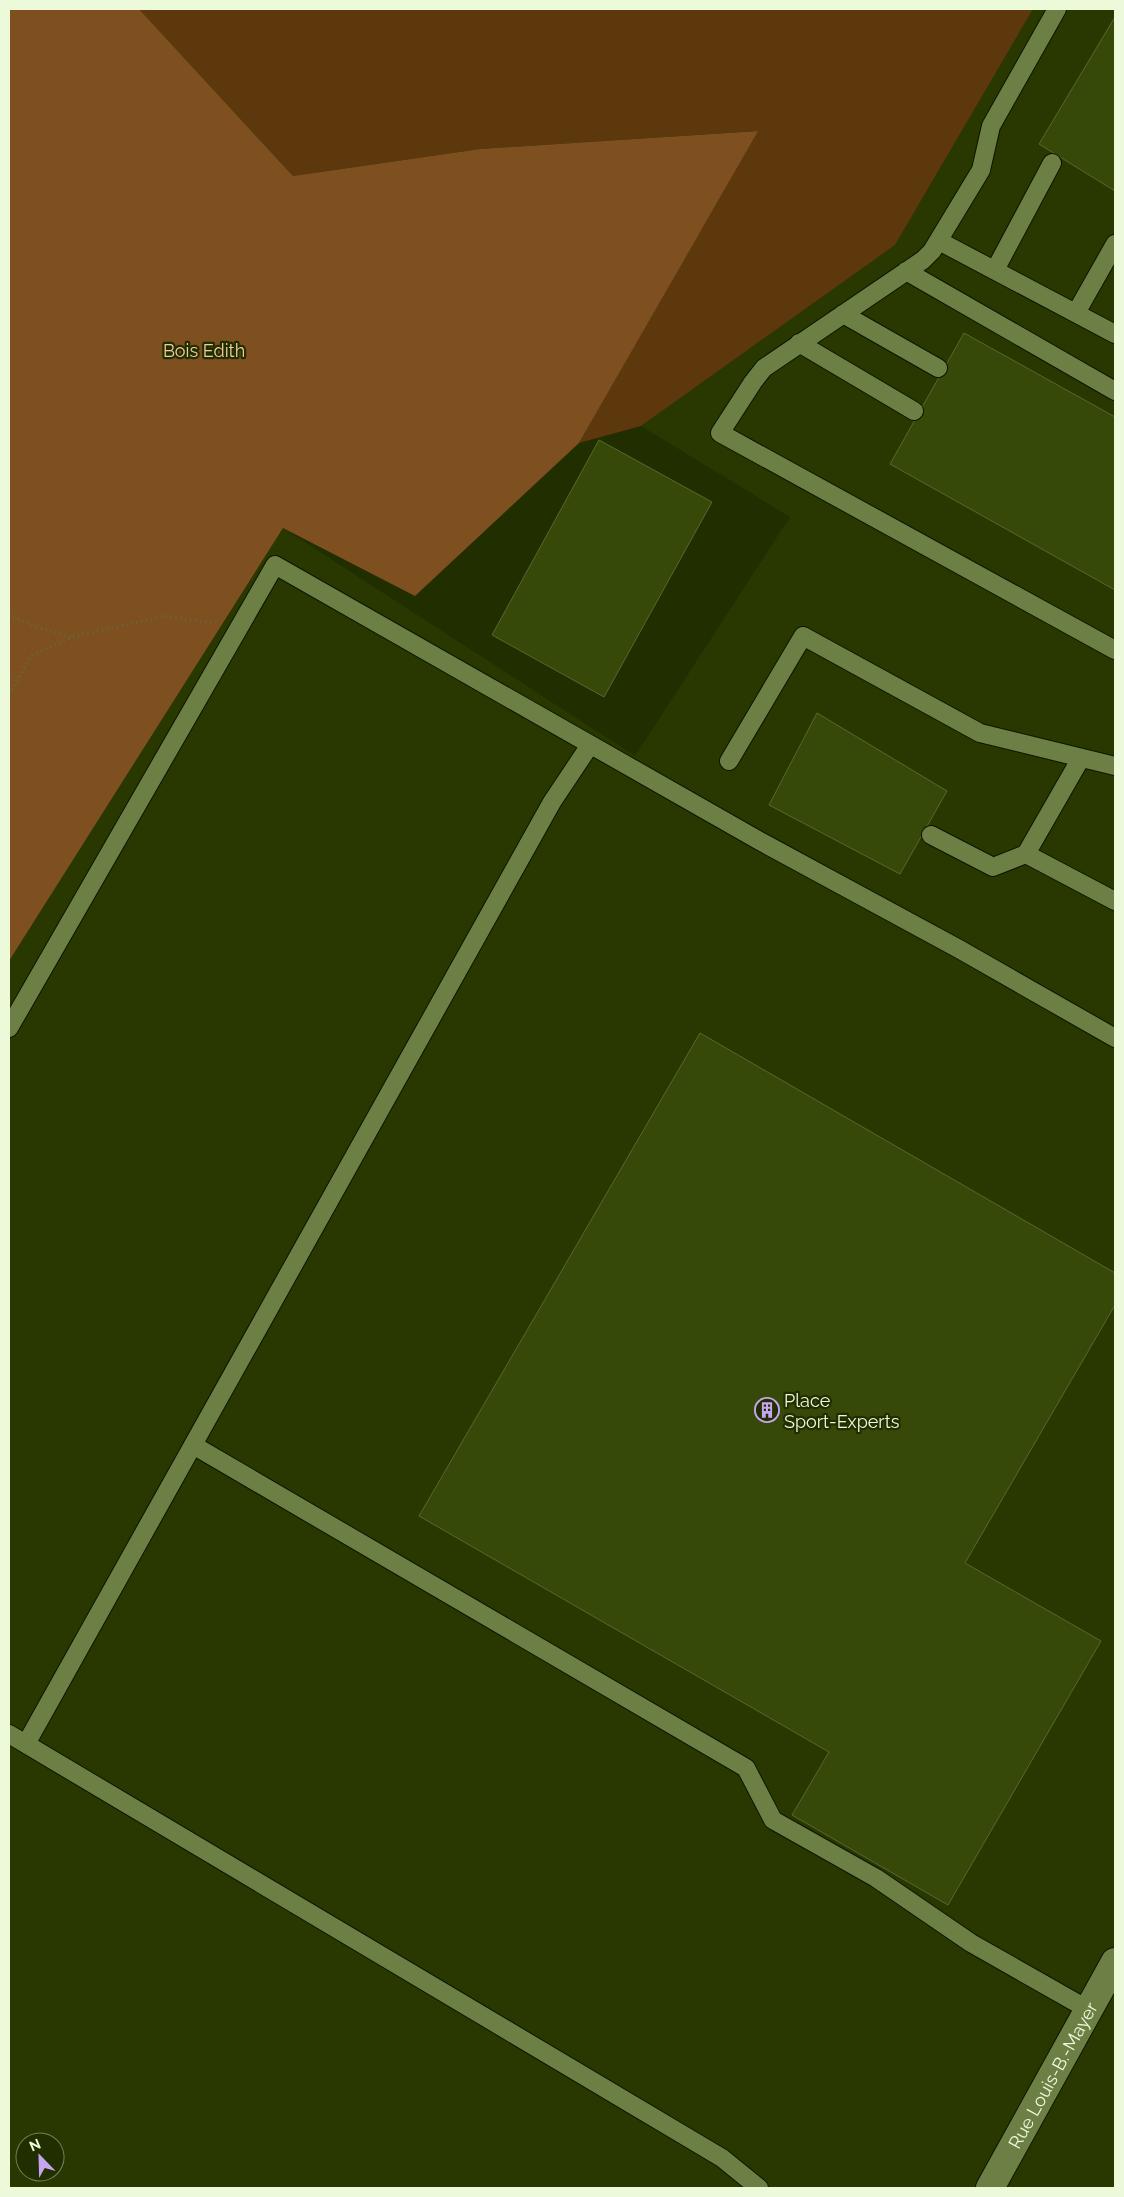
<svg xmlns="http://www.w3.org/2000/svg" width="1124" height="2197" viewBox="0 0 1124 2197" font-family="Raleway,sans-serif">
<rect width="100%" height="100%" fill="#212e00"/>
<!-- built -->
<path fill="#293801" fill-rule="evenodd" d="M1033 9H1115V2188H9V961L283 528 635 756 790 517 641 426 895 245ZM25 2142H55V2172H25Z"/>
<!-- green -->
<path fill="#5d380d" d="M139 9H1033L895 245 641 426 579 443 757 131 480 149 293 176Z"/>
<!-- forest -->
<path fill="#7e501f" d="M9 9H139L293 176 480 149 758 131 579 443 415 596 283 528 9 961Z"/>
<!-- building -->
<path fill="#374908" stroke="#56692f" d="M1115 17V191L1039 144Z
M964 333 1115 417V590L890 464Z
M599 440 712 502 604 697 492 635Z
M817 713 947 791 900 874 769 805Z
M700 1033 1115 1273V1305L965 1563 1101 1641 948 1905 792 1815 829 1752 419 1516Z"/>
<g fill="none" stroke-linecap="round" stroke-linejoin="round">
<defs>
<path id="lane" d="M1057 9 991 126 981 170 932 251 923 260 764 368 753 382 720 433 1115 650
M939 241 1115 334
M995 270 1052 163
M906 271 1115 391
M1076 313 1115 244
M843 314 938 368
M799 343 914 411
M1081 758 1026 854 1115 901
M729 761 803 636 980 733 1115 766
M931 835 993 867 1026 854
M9 1028 275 565 758 840 959 949 1115 1038
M193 1445 746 1768 773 1820 876 1878 971 1943 1089 2010
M9 1734 722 2158 759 2188
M26 1744 552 802 590 745"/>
<g id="street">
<path id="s1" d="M990 2188 1115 1962"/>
</g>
</defs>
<!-- lane casing -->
<use href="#lane" stroke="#0d1500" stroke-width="20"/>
<!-- street casing -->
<use href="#street" stroke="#0d1500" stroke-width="30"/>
<!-- path -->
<path stroke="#5f6c43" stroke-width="3" stroke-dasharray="1 4" stroke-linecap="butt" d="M9 614 33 626 71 637
M9 694 32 655 72 637 164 616 212 623"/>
<!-- lane -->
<use href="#lane" stroke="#6c8045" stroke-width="18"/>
<!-- street -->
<use href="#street" stroke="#6c8045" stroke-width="28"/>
</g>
<!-- icons -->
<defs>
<symbol id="building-ring" viewBox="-11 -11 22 22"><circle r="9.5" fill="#212e00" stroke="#c7a6f0" stroke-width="1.5"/><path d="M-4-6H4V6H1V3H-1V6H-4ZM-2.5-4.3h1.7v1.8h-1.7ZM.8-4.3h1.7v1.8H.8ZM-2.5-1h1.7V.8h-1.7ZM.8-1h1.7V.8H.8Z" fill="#c7a6f0"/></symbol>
</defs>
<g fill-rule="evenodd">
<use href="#building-ring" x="753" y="1396" width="28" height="28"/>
</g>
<g text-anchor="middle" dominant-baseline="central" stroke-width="4.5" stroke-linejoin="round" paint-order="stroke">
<!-- park labels -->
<g font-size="18" fill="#f5cba3" stroke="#212e00">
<text x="204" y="350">Bois Edith</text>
</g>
<!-- poi labels -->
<g font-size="18" fill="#edfada" stroke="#212e00" text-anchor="start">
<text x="784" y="1400">Place<tspan x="784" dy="21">Sport-Experts</tspan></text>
</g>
<!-- street labels -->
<g font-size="18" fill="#edfada" stroke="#212e00">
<text stroke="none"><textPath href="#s1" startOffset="129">Rue Louis-B.-Mayer</textPath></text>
</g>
</g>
<!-- border -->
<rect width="1124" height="2197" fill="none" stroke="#edfada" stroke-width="20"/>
<!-- north arrow -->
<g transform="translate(40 2157) rotate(337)"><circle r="24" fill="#212e00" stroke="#738057"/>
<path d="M0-4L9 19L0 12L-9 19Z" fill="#c7a6f0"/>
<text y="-8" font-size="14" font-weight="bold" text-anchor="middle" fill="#edfada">N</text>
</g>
</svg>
